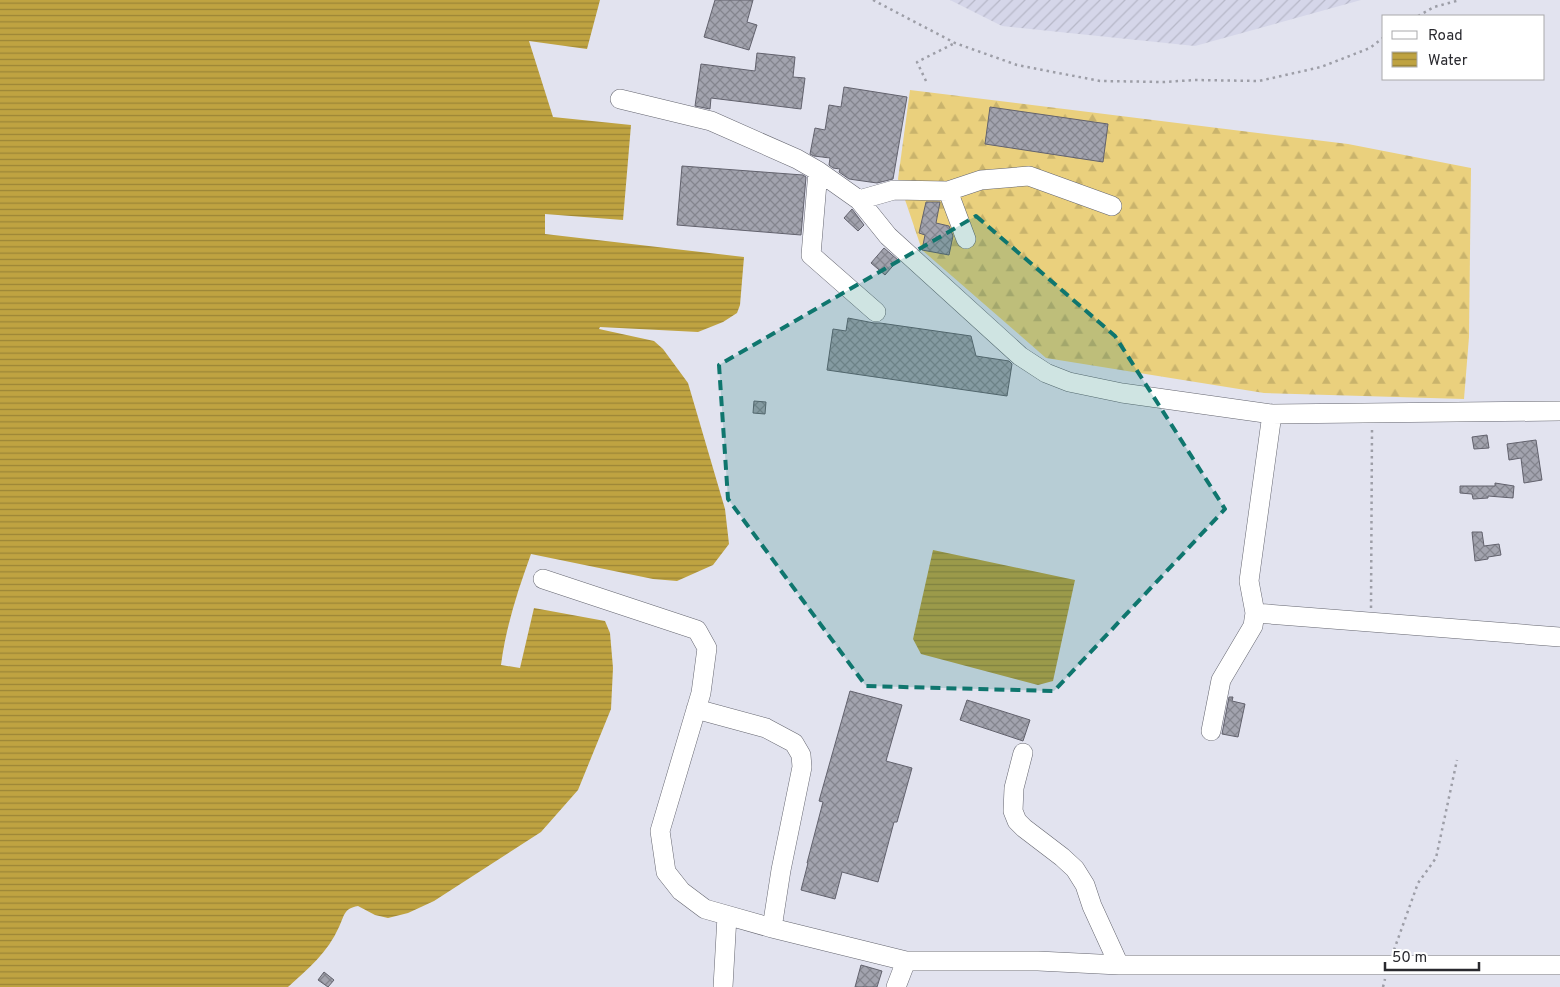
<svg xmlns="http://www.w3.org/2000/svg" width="1560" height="987" viewBox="0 0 1560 987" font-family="Overpass,sans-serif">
<defs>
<pattern id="industrial-furrows" width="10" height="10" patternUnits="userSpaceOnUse" patternTransform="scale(1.25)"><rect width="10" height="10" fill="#d5d6e9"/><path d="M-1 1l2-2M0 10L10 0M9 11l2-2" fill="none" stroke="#b7b8c8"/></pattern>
<pattern id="forest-firs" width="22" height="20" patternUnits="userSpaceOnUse" patternTransform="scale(1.25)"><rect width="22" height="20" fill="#ead07d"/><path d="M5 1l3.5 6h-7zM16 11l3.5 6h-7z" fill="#c9b36c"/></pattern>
<pattern id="water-rules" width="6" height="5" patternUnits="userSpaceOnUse" patternTransform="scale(1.25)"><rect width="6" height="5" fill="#bfa341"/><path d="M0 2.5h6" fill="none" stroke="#9b8537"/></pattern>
<pattern id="building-cross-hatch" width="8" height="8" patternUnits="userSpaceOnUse" patternTransform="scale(1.25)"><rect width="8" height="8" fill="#a2a3ae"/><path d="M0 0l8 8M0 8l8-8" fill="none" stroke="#84858e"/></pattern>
</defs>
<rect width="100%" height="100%" fill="#e2e3ef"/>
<!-- industrial -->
<path fill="url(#industrial-furrows)" d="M950 0H1361L1195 46 1002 26Z"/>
<!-- forest -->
<path fill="url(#forest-firs)" d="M910 90 1348 144 1471 168 1469 337 1464 399 1264 393 1046 358 922 250 898 179Z"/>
<!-- water -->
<path fill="url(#water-rules)" d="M0 0H600L587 49 529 41 553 117 631 125 623 220 545 214V234L744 257 740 305 737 313 723 322 698 332 600 327 599 329 654 341 663 349 688 383 725 509 729 544 713 565 677 581 653 579 531 554C518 590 506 626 501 665L520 668 534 608 605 621 610 633 613 668 611 709 578 790 541 832 434 901 408 913 388 918 375 915 358 906C343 909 345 915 339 927 328 952 308 969 288 987H0Z
M933 550 1075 580 1053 681 1038 685 921 654 913 639Z"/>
<!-- building -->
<path fill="url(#building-cross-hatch)" stroke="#62626d" d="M715 0H753L747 22 757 25 749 50 704 37Z
M757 53 795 57 793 77 805 78 801 109 711 98 710 109 695 106 701 64 755 71Z
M844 87 907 97 893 179 877 183 849 179 839 172 840 169 833 168 829 165 830 158 814 156 810 154 815 128 825 130 829 105 841 107Z
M990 107 1108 124 1103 162 985 144Z
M682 166 803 175 806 177 801 235 677 225Z
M926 202H940L936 223 949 226 953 236 949 255 922 250 925 235 919 233Z
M852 209 864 225 858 231 844 218Z
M884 248 898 260 885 275 871 263Z
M848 318 874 323H880L971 336 976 356 1009 361 1012 364 1007 396 827 370 833 329 846 331Z
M754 401 766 402 765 414 753 413Z
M1487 435 1489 448 1474 449 1472 437Z
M1536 440 1542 480 1524 483 1521 458 1509 460 1507 444Z
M1495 483 1514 486 1513 498 1488 496V498L1473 499 1472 494 1460 493V486H1495Z
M1472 532H1482L1484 546 1499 544 1501 555 1488 557V559L1475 561Z
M850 691 902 705 886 761 912 768 897 822H894L878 882 842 872 835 899 801 890 808 863H807L823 802 819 801Z
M1229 697H1233L1232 701 1245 704 1238 737 1222 734Z
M967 700 1030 720 1023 741 960 720Z
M861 965 882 971 877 987H855Z
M324 972 334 980 328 987 318 980Z"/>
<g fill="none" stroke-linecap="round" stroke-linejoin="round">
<defs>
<path id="minor" d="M620 99 711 121 797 159 818 171 859 200 888 236 1020 356 1046 373 1069 382 1122 393 1272 414 1560 411
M818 171 811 255 876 312
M948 191 981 180 1029 176 1112 206
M859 200 894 190 948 191 966 239
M543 579 697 630 707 648 701 693 660 831 666 872 681 891 705 909 772 928 906 961H1038L1119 965H1560
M1255 613 1560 637
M696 709 766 728 794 743 801 755 802 767 781 870 772 928
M1211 731 1221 680 1253 626 1255 613 1249 581 1272 414
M1023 753 1014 788 1013 811 1017 821 1024 828 1062 857 1075 869 1085 885 1092 906 1119 965
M723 987 727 916
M896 987 906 961"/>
</defs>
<!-- minor casing -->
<use href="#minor" stroke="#64656f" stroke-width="20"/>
<!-- path -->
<path stroke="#9d9ea7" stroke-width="2.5" stroke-dasharray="2.5 4" stroke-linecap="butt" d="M873 0 955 43 1017 65 1100 81 1164 82 1196 80 1259 81 1321 67 1370 48 1384 37
M1418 16 1434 7 1460 0
M926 81 917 62 955 43
M1371 608 1372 429
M1394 950 1418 883 1436 858 1457 760
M1383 987 1385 979"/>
<!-- minor -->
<use href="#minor" stroke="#fff" stroke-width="19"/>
</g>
<!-- marked area -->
<path fill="#0f766e" fill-opacity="0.2" stroke="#0f766e" stroke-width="4" stroke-dasharray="10 6" stroke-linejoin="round" d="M976 216 1115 336 1225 509 1054 691 866 686 728 499 719 365Z"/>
<!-- legend -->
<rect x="1382" y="15" width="162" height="65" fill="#ffffff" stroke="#a9a9ab"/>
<rect x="1392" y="31" width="25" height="8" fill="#ffffff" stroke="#a9a9ab"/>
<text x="1428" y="40" font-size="15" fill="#29292e">Road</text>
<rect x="1392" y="52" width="25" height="15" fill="url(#water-rules)" stroke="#a9a9ab"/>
<text x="1428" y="65" font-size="15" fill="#29292e">Water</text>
<!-- scale -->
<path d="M1385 962v8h94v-8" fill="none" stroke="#29292e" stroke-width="2.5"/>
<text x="1392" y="962" font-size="15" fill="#29292e" stroke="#ffffff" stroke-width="4" paint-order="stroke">50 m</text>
</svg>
